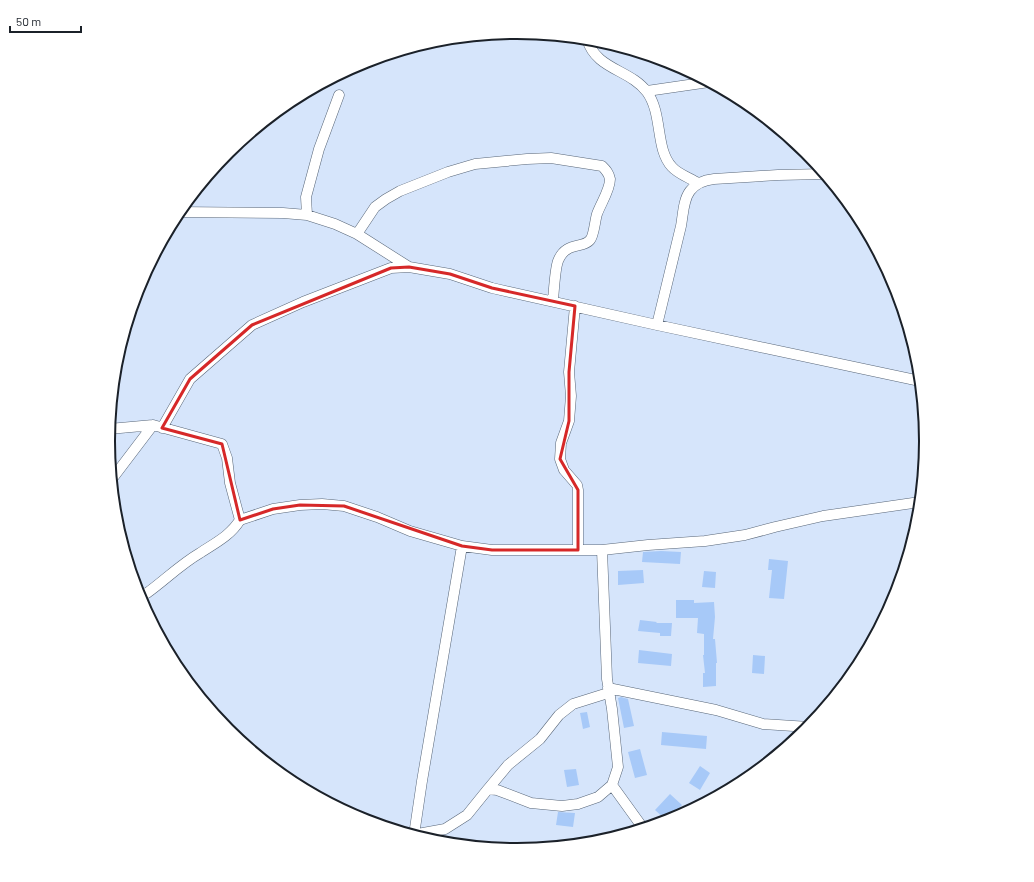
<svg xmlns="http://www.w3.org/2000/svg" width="1034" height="882" viewBox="0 0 1034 882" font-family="Barlow,sans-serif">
<rect width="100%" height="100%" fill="#d6e5fb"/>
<!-- building -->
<path fill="#a7c9f8" d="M661 551 681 552 680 564 642 562 643 552Z
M769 559 788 561 784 599 769 598 772 570H768Z
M643 570 644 583 618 585V571Z
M704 571 716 572 715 588 702 587Z
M676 600H694V603L714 602 715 617 713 639H715L717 663H716V686L703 687V673H705L703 655H704V634L697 633 698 618H676Z
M640 620 657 622 656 623H672L671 636H660V633L638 631Z
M639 650 672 654 671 666 638 663Z
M753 655 765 656 764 674 752 673Z
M621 697 628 699 634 726 624 728 618 698Z
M587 712 590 727 583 729 580 713Z
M662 732 707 736 706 749 661 745Z
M640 749 647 775 635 778 628 752Z
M700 766 710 773 700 790 689 783Z
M576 769 579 785 567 787 564 770Z
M670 794 682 805 667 821 655 810Z
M558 812 575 813 573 827 556 825Z"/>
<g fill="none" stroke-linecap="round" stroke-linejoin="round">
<defs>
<path id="minor" d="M587 39C596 70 630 69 647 92 663 114 655 149 672 167 678 174 690 178 698 183
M647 91 709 82
M178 212 283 213 307 215 335 224 357 234 409 267
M307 215 306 197 319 149 339 95
M357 234 375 207 386 199 400 191 448 172 475 164 527 159 551 158 602 166C606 170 609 173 610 179 610 190 601 203 597 214 595 220 594 236 590 240 583 249 566 241 558 261 555 269 554 290 553 300
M575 306 569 372 571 396 569 421 561 443 560 459 564 470 577 485 578 490V550
M657 325C665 292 673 259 681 226 683 216 683 200 690 191 696 183 704 180 714 179L778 175 824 174
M162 428 190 379 252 325 303 302 391 268 409 267 450 274 492 288 657 325 920 381
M109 429 153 425 222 444 227 458 230 483 240 520
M112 479 153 425
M138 595 147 593C165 580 181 564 200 553 215 543 230 536 240 520L273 509 300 505 322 504 344 506 377 517 410 531 462 546
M608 688 716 710 763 724 809 727
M612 785 643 828
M488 789 508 765 540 739 559 715 573 704 608 693
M412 835 445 829 467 815 488 789 497 790 531 803 562 806 578 804 598 797 612 785 618 767 612 709 607 679 602 550
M414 835 422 781 462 546 492 550H602L648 545 705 541 745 535 775 527 823 516 920 502"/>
</defs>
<!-- minor casing -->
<use href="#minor" stroke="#586678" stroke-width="11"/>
<!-- minor -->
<use href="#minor" stroke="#fff" stroke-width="10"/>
</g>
<!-- marked area -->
<path fill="none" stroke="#d62828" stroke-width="3" stroke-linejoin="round" d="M409 267 450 274 492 288 575 306 569 372V421L560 459 578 490V550H492L462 546 344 506 300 505 273 509 240 520 222 444 162 428 190 379 252 325 391 268Z"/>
<!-- crop -->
<path d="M0 0H1034V882H0ZM115 441a402 402 0 1 1 804 0a402 402 0 1 1-804 0Z" fill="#fff" fill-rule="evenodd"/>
<path fill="none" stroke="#1b2129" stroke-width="2" d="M115 441a402 402 0 1 1 804 0a402 402 0 1 1-804 0Z"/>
<!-- scale -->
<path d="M10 26v6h71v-6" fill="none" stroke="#1b2129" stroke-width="2"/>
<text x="16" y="26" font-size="12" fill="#1b2129" stroke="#ffffff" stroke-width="3" paint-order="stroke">50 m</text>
</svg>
